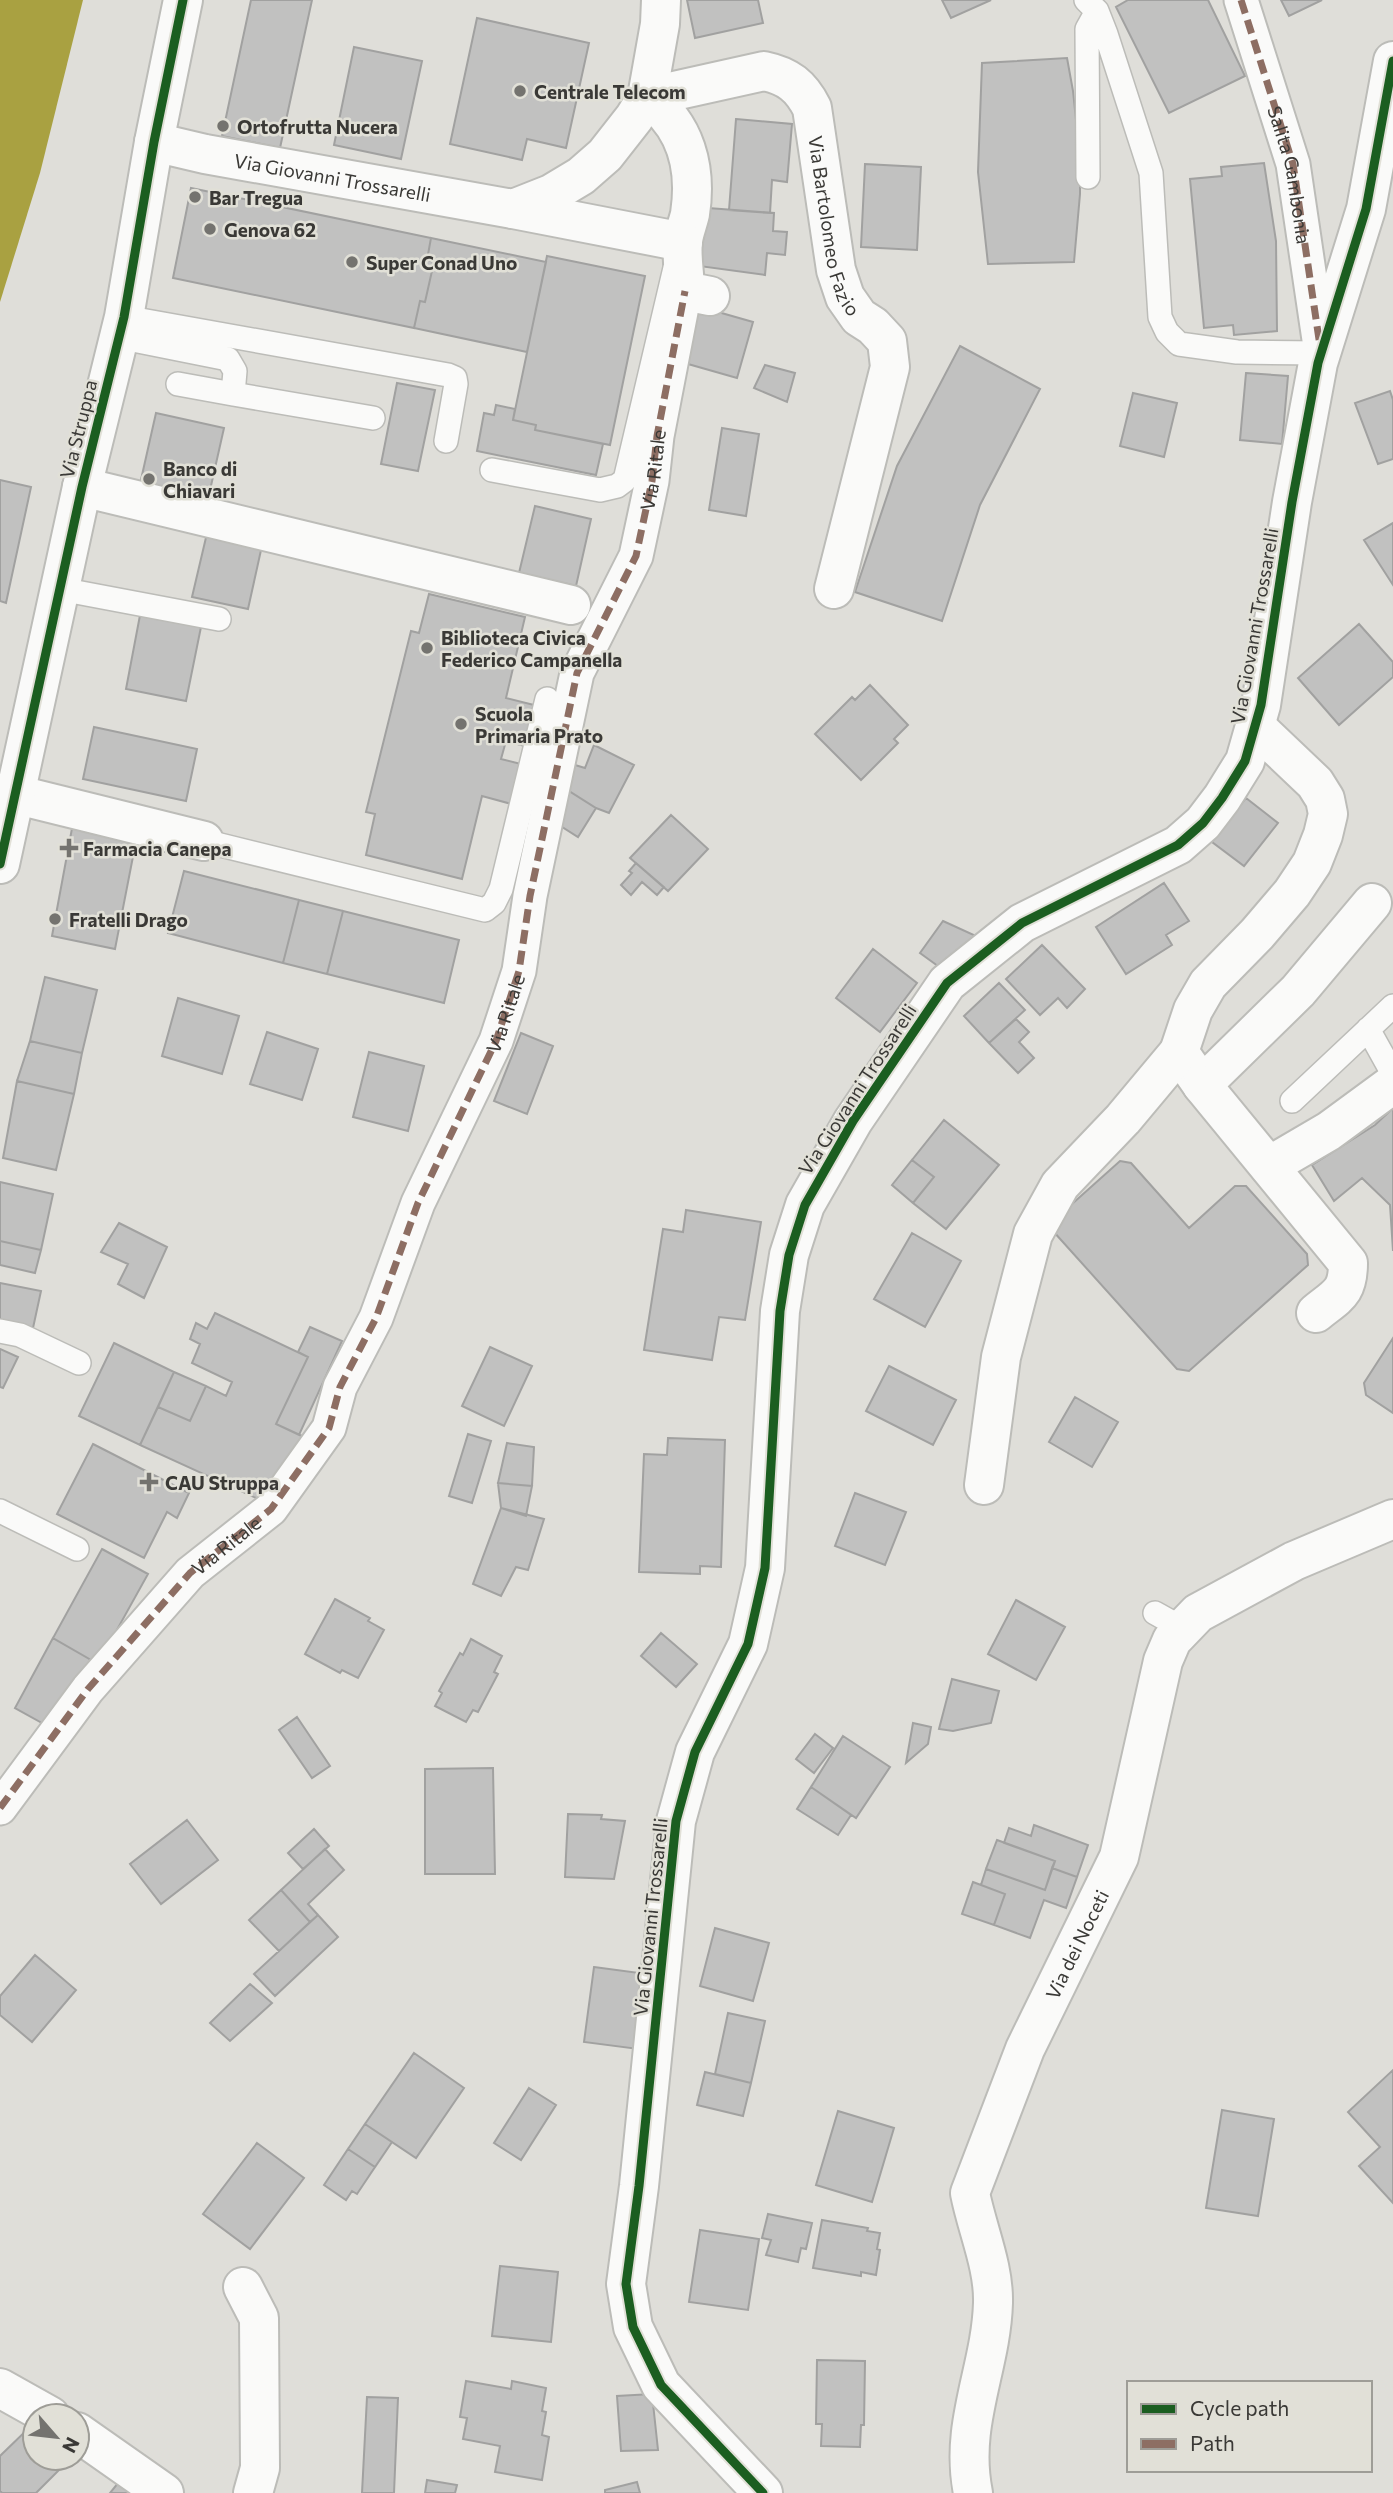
<svg xmlns="http://www.w3.org/2000/svg" width="1393" height="2493" viewBox="0 0 1393 2493" font-family="Commissioner,sans-serif">
<rect width="100%" height="100%" fill="#dfded9"/>
<!-- water -->
<path fill="#a9a141" d="M0 0H83L40 173 0 302Z"/>
<!-- building -->
<path fill="#c1c1c0" stroke="#a1a1a0" stroke-width="2" d="M251 0H312L280 148 222 136Z
M687 0H758L763 23 695 38Z
M942 0H991L951 18Z
M1128 0H1208L1245 76 1169 113 1116 7Z
M1281 0H1322L1289 16Z
M477 18 589 43 566 148 527 139 522 160 450 144Z
M354 47 422 61 401 159 334 145Z
M1067 58 1073 91 1080 159V194L1074 262 988 264 978 172 982 63Z
M736 119 792 124 787 182 772 180 770 213 729 210Z
M1264 163 1276 241 1277 331 1234 335 1233 325 1204 328 1190 179 1222 176 1221 167Z
M865 164 921 167 917 250 861 247Z
M191 188 431 238 427 260 434 262 425 302 420 301 414 328 173 278Z
M708 208 774 213 773 231 787 232 785 255 767 253 765 275 699 266Z
M431 238 546 262 527 352 414 328 420 301 425 302 434 262 427 260Z
M547 256 645 276 610 445 535 430 536 425 513 420Z
M697 306 753 322 737 378 681 362Z
M960 346 1040 389 980 505 942 621 855 592 897 466Z
M765 365 795 373 787 402 754 388Z
M1246 373 1288 376 1282 444 1240 440Z
M397 383 435 390 418 471 381 464Z
M1390 391 1393 400V459L1378 464 1355 403Z
M1133 393 1177 403 1164 457 1120 446Z
M496 405 515 409 513 420 536 425 535 430 603 444 596 475 477 451 484 413 494 415Z
M156 413 224 428 206 508 138 493Z
M722 428 759 434 746 516 709 510Z
M0 480 31 487 6 603 0 601Z
M535 506 591 519 576 586 519 573Z
M1393 523V585L1364 540Z
M208 529 263 541 248 609 192 597Z
M429 594 525 617 506 698 538 706 528 747 506 741 501 759 525 765 515 805 482 796 462 879 366 855 375 814 366 812 411 631 419 633Z
M141 610 202 622 186 701 126 689Z
M1359 624 1393 662V677L1339 725 1298 678Z
M870 685 908 725 894 739 898 743 861 780 815 734 852 697 855 700Z
M94 727 197 749 186 801 83 779Z
M594 745 634 765 609 813 596 808 566 789 575 765 585 768Z
M566 789 596 808 578 837 548 818Z
M1246 798 1278 823 1244 866 1212 842Z
M671 815 708 849 668 891 630 858Z
M73 823 137 836 115 949 52 936Z
M636 863 664 887 657 895 642 882 631 895 621 885 632 873 629 871Z
M184 871 299 900 283 963 168 933Z
M1164 883 1189 921 1166 935 1172 945 1126 974 1096 927Z
M299 900 343 911 327 974 283 963Z
M343 911 459 940 444 1003 327 974Z
M943 921 976 936 942 969 920 953Z
M1042 945 1085 989 1067 1008 1058 998 1040 1015 1006 979Z
M873 949 917 983 880 1032 836 998Z
M45 977 97 990 82 1053 30 1041Z
M999 983 1025 1010 989 1043 964 1016Z
M178 998 239 1016 222 1074 162 1056Z
M1016 1019 1029 1032 1019 1042 1034 1058 1018 1073 989 1043Z
M267 1032 318 1049 302 1100 250 1084Z
M521 1033 553 1046 527 1114 494 1101Z
M30 1041 82 1053 74 1094 17 1081Z
M369 1052 424 1066 408 1131 353 1117Z
M17 1081 74 1094 56 1170 3 1158Z
M1393 1108V1251L1390 1205 1362 1178 1334 1201 1312 1165 1375 1125Z
M944 1120 999 1165 946 1229 913 1203 934 1177 912 1160Z
M912 1160 934 1177 913 1203 892 1185Z
M1120 1161 1131 1163 1189 1228 1235 1186H1246L1307 1254 1308 1265 1189 1371 1177 1369 1053 1231V1221Z
M0 1182 53 1194 41 1250 0 1241Z
M686 1210 761 1222 745 1320 719 1317 712 1360 644 1350 663 1229 683 1232Z
M119 1223 167 1247 144 1298 118 1284 128 1264 101 1252Z
M912 1233 961 1261 925 1327 874 1299Z
M0 1241 41 1250 35 1273 0 1265Z
M0 1283 41 1291 33 1328 0 1321Z
M215 1313 308 1357 276 1424 313 1441 267 1503 140 1445 158 1407 190 1421 206 1386 226 1396 232 1382 192 1363 200 1344 190 1339 196 1323 207 1329Z
M310 1327 342 1341 299 1435 276 1424 308 1357 298 1352Z
M1393 1338V1413L1366 1395 1364 1383Z
M114 1343 174 1372 140 1445 79 1416Z
M490 1347 532 1366 504 1426 462 1406Z
M0 1349 18 1357 3 1388 0 1387Z
M889 1366 956 1400 933 1445 866 1411Z
M174 1372 206 1386 190 1421 158 1407Z
M1075 1397 1118 1422 1092 1467 1049 1442Z
M468 1434 491 1441 472 1503 449 1496Z
M668 1438 725 1440 721 1567 700 1566V1574L639 1572 644 1454 667 1455Z
M507 1443 534 1447 532 1486 498 1483Z
M93 1444 189 1493 177 1518 167 1512 144 1558 57 1514Z
M498 1483 532 1486 526 1516 501 1508Z
M855 1493 906 1512 885 1565 835 1546Z
M501 1508 544 1519 528 1570 516 1567 501 1596 473 1584Z
M102 1549 148 1574 98 1664 53 1638Z
M335 1599 370 1618 368 1621 384 1630 358 1678 342 1670 340 1673 305 1654Z
M1016 1600 1065 1627 1036 1680 988 1654Z
M661 1633 697 1664 676 1687 641 1656Z
M53 1638 98 1664 51 1728 15 1708Z
M471 1639 502 1656 494 1672 498 1674 478 1712 473 1710 466 1722 435 1706 442 1693 439 1691 460 1653 463 1655Z
M952 1679 999 1691 991 1723 953 1731 939 1729Z
M297 1717 330 1766 312 1778 279 1730Z
M913 1723 931 1727 928 1744 906 1763Z
M815 1734 833 1748 814 1773 796 1759Z
M843 1736 890 1767 856 1818 811 1787Z
M493 1768 495 1874H425V1769Z
M811 1787 851 1815 838 1835 797 1809Z
M568 1814 602 1815 601 1819 625 1821 614 1879 565 1877Z
M187 1820 218 1860 161 1904 130 1864Z
M1034 1825 1088 1845 1077 1877 1052 1868 1055 1861 1004 1843 1009 1828 1031 1836Z
M314 1829 329 1846 303 1869 288 1853Z
M997 1840 1055 1861 1045 1890 986 1869Z
M325 1849 344 1870 308 1904 318 1915 310 1922 281 1890Z
M1052 1868 1077 1877 1066 1908 1044 1900 1030 1938 994 1925 1005 1894 981 1885 986 1869 1045 1890Z
M973 1882 1005 1894 994 1925 962 1914Z
M281 1890 310 1922 279 1951 249 1920Z
M318 1915 338 1937 275 1996 254 1974Z
M715 1928 769 1943 753 2001 700 1986Z
M35 1955 76 1990 32 2042 0 2015V1996Z
M594 1967 647 1974 638 2049 584 2042Z
M250 1984 272 2003 230 2041 210 2023Z
M728 2013 765 2021 751 2083 715 2074Z
M414 2053 464 2088 416 2158 365 2124Z
M1393 2070V2203L1359 2166 1380 2147 1348 2112Z
M705 2072 751 2083 743 2116 697 2105Z
M529 2088 556 2105 521 2160 494 2143Z
M1222 2110 1274 2119 1258 2216 1206 2208Z
M838 2111 894 2128 872 2202 816 2185Z
M365 2124 392 2142 375 2167 348 2149Z
M257 2143 304 2178 250 2249 203 2214Z
M348 2149 375 2167 357 2194 352 2191 346 2200 324 2185Z
M768 2214 812 2223 806 2249 801 2248 798 2262 766 2255 771 2240 762 2238Z
M822 2220 868 2228 867 2231 880 2233 877 2249 880 2250 876 2275 861 2272V2276L813 2268Z
M700 2230 759 2239 748 2310 689 2302Z
M500 2266 558 2272 551 2342 492 2336Z
M817 2360 865 2361 864 2425H861L860 2447 821 2446 822 2424H816Z
M466 2381 511 2389 512 2381 546 2388 542 2411 546 2412 542 2435 549 2437 542 2480 495 2472 500 2446 463 2439 467 2418 460 2417Z
M652 2394 658 2450 621 2451 617 2396Z
M367 2397 398 2398 394 2493H362Z
M35 2422V2458H71L36 2493H2L0 2491V2456Z
M127 2472 152 2493H110Z
M427 2480 457 2485 455 2493H425Z
M637 2482 640 2493H605V2490Z"/>
<g fill="none" stroke-linecap="round" stroke-linejoin="round">
<defs>
<path id="service" d="M1086 0 1097 11 1106 34 1151 173 1160 317 1167 332 1179 344 1237 352 1321 353
M1088 177 1087 29 1097 11
M124 317 448 375 455 378 456 384 446 441
M118 337 228 359 235 371 233 394 373 418
M178 384 233 394
M492 470 600 490 617 486 625 480 675 268
M60 589 219 619
M204 841 485 910 494 903 501 889 547 699
M1368 1029 1393 1074
M1292 1101 1393 1006
M0 1331 20 1335 79 1363
M0 1511 77 1549
M1155 1613 1182 1628"/>
<path id="pedestrian" d="M1241 0 1293 164 1321 353
M0 1808 88 1689 190 1573 271 1509 329 1428 340 1387 376 1318 418 1203 496 1041 519 971 530 896 577 673 636 556 652 481 657 436 685 291"/>
<g id="minor">
<path id="s1" d="M647 97 764 71C788 76 801 86 812 108L836 270 845 297 859 317 873 326 887 341 890 367 834 589"/>
<path d="M647 97C686 125 697 168 690 214 688 223 684 232 683 241 681 257 685 275 685 291L710 296"/>
<path id="s2" d="M154 142 205 154 513 209 551 194 581 176 605 155 634 118 647 97 660 24 661 0"/>
<path d="M513 209 683 242"/>
<path d="M82 487 571 605"/>
<path d="M1255 726 1315 783 1325 799 1328 814 1323 835 1312 863 1292 893 1257 934 1208 984 1193 1010 1179 1052 1202 1085 1298 991 1372 903"/>
<path d="M14 794 204 841"/>
<path d="M1202 1085 1348 1263C1348 1293 1338 1295 1316 1313"/>
<path d="M1269 1166 1329 1131 1393 1084"/>
<path d="M984 1485 1001 1357 1033 1234 1060 1185 1123 1119 1179 1052"/>
<path d="M243 2287 259 2318 260 2468 253 2493"/>
<path d="M0 2388 50 2416"/>
<path d="M77 2432 164 2493"/>
<path d="M763 2493 661 2385 633 2327 626 2284 639 2186 676 1821 695 1752 748 1644 765 1568 780 1311 789 1255 805 1205 853 1121 947 983 1022 923 1178 845 1203 823 1222 798 1245 761 1261 705 1292 502 1318 363 1366 209 1393 61"/>
<path id="s3" d="M973 2493C959 2424 991 2369 993 2303 994 2266 977 2229 970 2193L1025 2049 1119 1857 1163 1661 1172 1640 1198 1613 1294 1561 1393 1519"/>
</g>
<path id="tertiary" d="M0 864 82 487 124 317 154 142 183 0"/>
</defs>
<!-- service casing -->
<use href="#service" stroke="#bcbcb8" stroke-width="26"/>
<!-- pedestrian casing -->
<use href="#pedestrian" stroke="#bcbcb8" stroke-width="37"/>
<!-- minor casing -->
<use href="#minor" stroke="#bcbcb8" stroke-width="42"/>
<!-- tertiary casing -->
<use href="#tertiary" stroke="#bcbcb8" stroke-width="42"/>
<!-- service -->
<use href="#service" stroke="#fafaf9" stroke-width="23"/>
<!-- pedestrian -->
<use href="#pedestrian" stroke="#fafaf9" stroke-width="33"/>
<!-- minor -->
<use href="#minor" stroke="#fafaf9" stroke-width="38"/>
<!-- tertiary -->
<use href="#tertiary" stroke="#fafaf9" stroke-width="38"/>
<!-- quiet -->
<g stroke="#8d6e63" stroke-width="7" stroke-dasharray="14 7" stroke-linecap="butt">
<path id="s4" d="M1241 0 1293 164 1320 346"/>
<path id="s5" d="M0 1808 88 1689 190 1573 271 1509 329 1428 340 1387 376 1318 418 1203 496 1041 519 971 530 896 577 673 636 556 652 481 657 436 685 291"/>
</g>
<defs>
<path id="cycleway" d="M0 864 82 487 124 317 154 142 183 0
M763 2493 661 2385 633 2327 626 2284 639 2186 676 1821 695 1752 748 1644 765 1568 780 1311 789 1255 805 1205 853 1121 947 983 1022 923 1178 845 1203 823 1222 798 1245 761 1261 705 1292 502 1318 363 1366 209 1393 61"/>
</defs>
<!-- cycleway casing -->
<use href="#cycleway" stroke="#e1e0d7" stroke-width="13"/>
<!-- cycleway -->
<use href="#cycleway" stroke="#1b5e20" stroke-width="9"/>
</g>
<!-- markers -->
<g fill="#74736f" stroke="#e1e0d7" stroke-width="2.5">
<circle cx="520" cy="91" r="7"/>
<circle cx="223" cy="126" r="7"/>
<circle cx="195" cy="197" r="7"/>
<circle cx="210" cy="229" r="7"/>
<circle cx="352" cy="262" r="7"/>
<circle cx="149" cy="479" r="7"/>
<circle cx="427" cy="648" r="7"/>
<circle cx="461" cy="724" r="7"/>
<path d="M65.5 837.5h7v7h7v7h-7v7h-7v-7h-7v-7h7z"/>
<circle cx="55" cy="919" r="7"/>
<path d="M145.5 1471.5h7v7h7v7h-7v7h-7v-7h-7v-7h7z"/>
</g>
<g text-anchor="middle" dominant-baseline="central" stroke-width="5" stroke-linejoin="round" paint-order="stroke">
<!-- poi labels -->
<g font-size="19" font-weight="bold" fill="#3a3936" stroke="#e1e0d7" text-anchor="start">
<text x="534" y="91">Centrale Telecom</text>
<text x="237" y="126">Ortofrutta Nucera</text>
<text x="209" y="197">Bar Tregua</text>
<text x="224" y="229">Genova 62</text>
<text x="366" y="262">Super Conad Uno</text>
<text x="163" y="468">Banco di<tspan x="163" dy="22">Chiavari</tspan></text>
<text x="441" y="637">Biblioteca Civica<tspan x="441" dy="22">Federico Campanella</tspan></text>
<text x="475" y="713">Scuola<tspan x="475" dy="22">Primaria Prato</tspan></text>
<text x="83" y="848">Farmacia Canepa</text>
<text x="69" y="919">Fratelli Drago</text>
<text x="165" y="1482">CAU Struppa</text>
</g>
<!-- street labels -->
<g font-size="19" fill="#3a3936" stroke="#e1e0d7">
<text stroke="none"><textPath href="#s4" startOffset="182">Salita Gambonia</textPath></text>
<text stroke="none"><textPath href="#s2" startOffset="182">Via Giovanni Trossarelli</textPath></text>
<text stroke="none"><textPath href="#s1" startOffset="303">Via Bartolomeo Fazio</textPath></text>
<text transform="translate(78 429) rotate(-76)">Via Struppa</text>
<text stroke="none"><textPath href="#s5" startOffset="1524">Via Ritale</textPath></text>
<text transform="translate(1254 626) rotate(-80)">Via Giovanni Trossarelli</text>
<text stroke="none"><textPath href="#s5" startOffset="957">Via Ritale</textPath></text>
<text transform="translate(857 1089) rotate(-57)">Via Giovanni Trossarelli</text>
<text stroke="none"><textPath href="#s5" startOffset="348">Via Ritale</textPath></text>
<text transform="translate(650 1917) rotate(-84)">Via Giovanni Trossarelli</text>
<text stroke="none"><textPath href="#s3" startOffset="576">Via dei Noceti</textPath></text>
</g>
</g>
<!-- legend -->
<rect x="1127" y="2381" width="245" height="91" fill="#e1e0d7" stroke="#9e9d97" stroke-width="2"/>
<rect x="1141" y="2404" width="35" height="10" fill="#1b5e20" stroke="#9e9d97" stroke-width="2"/>
<text x="1190" y="2416" font-size="21" fill="#3a3936">Cycle path</text>
<rect x="1141" y="2439" width="35" height="10" fill="#8d6e63" stroke="#9e9d97" stroke-width="2"/>
<text x="1190" y="2451" font-size="21" fill="#3a3936">Path</text>
<!-- north arrow -->
<g transform="translate(56 2437) rotate(118)"><circle r="33" fill="#e1e0d7" stroke="#9e9d97" stroke-width="2"/>
<path d="M0-5L12 26L0 18L-12 26Z" fill="#74736f"/>
<text y="-10" font-size="19" font-weight="bold" text-anchor="middle" fill="#3a3936">N</text>
</g>
</svg>
